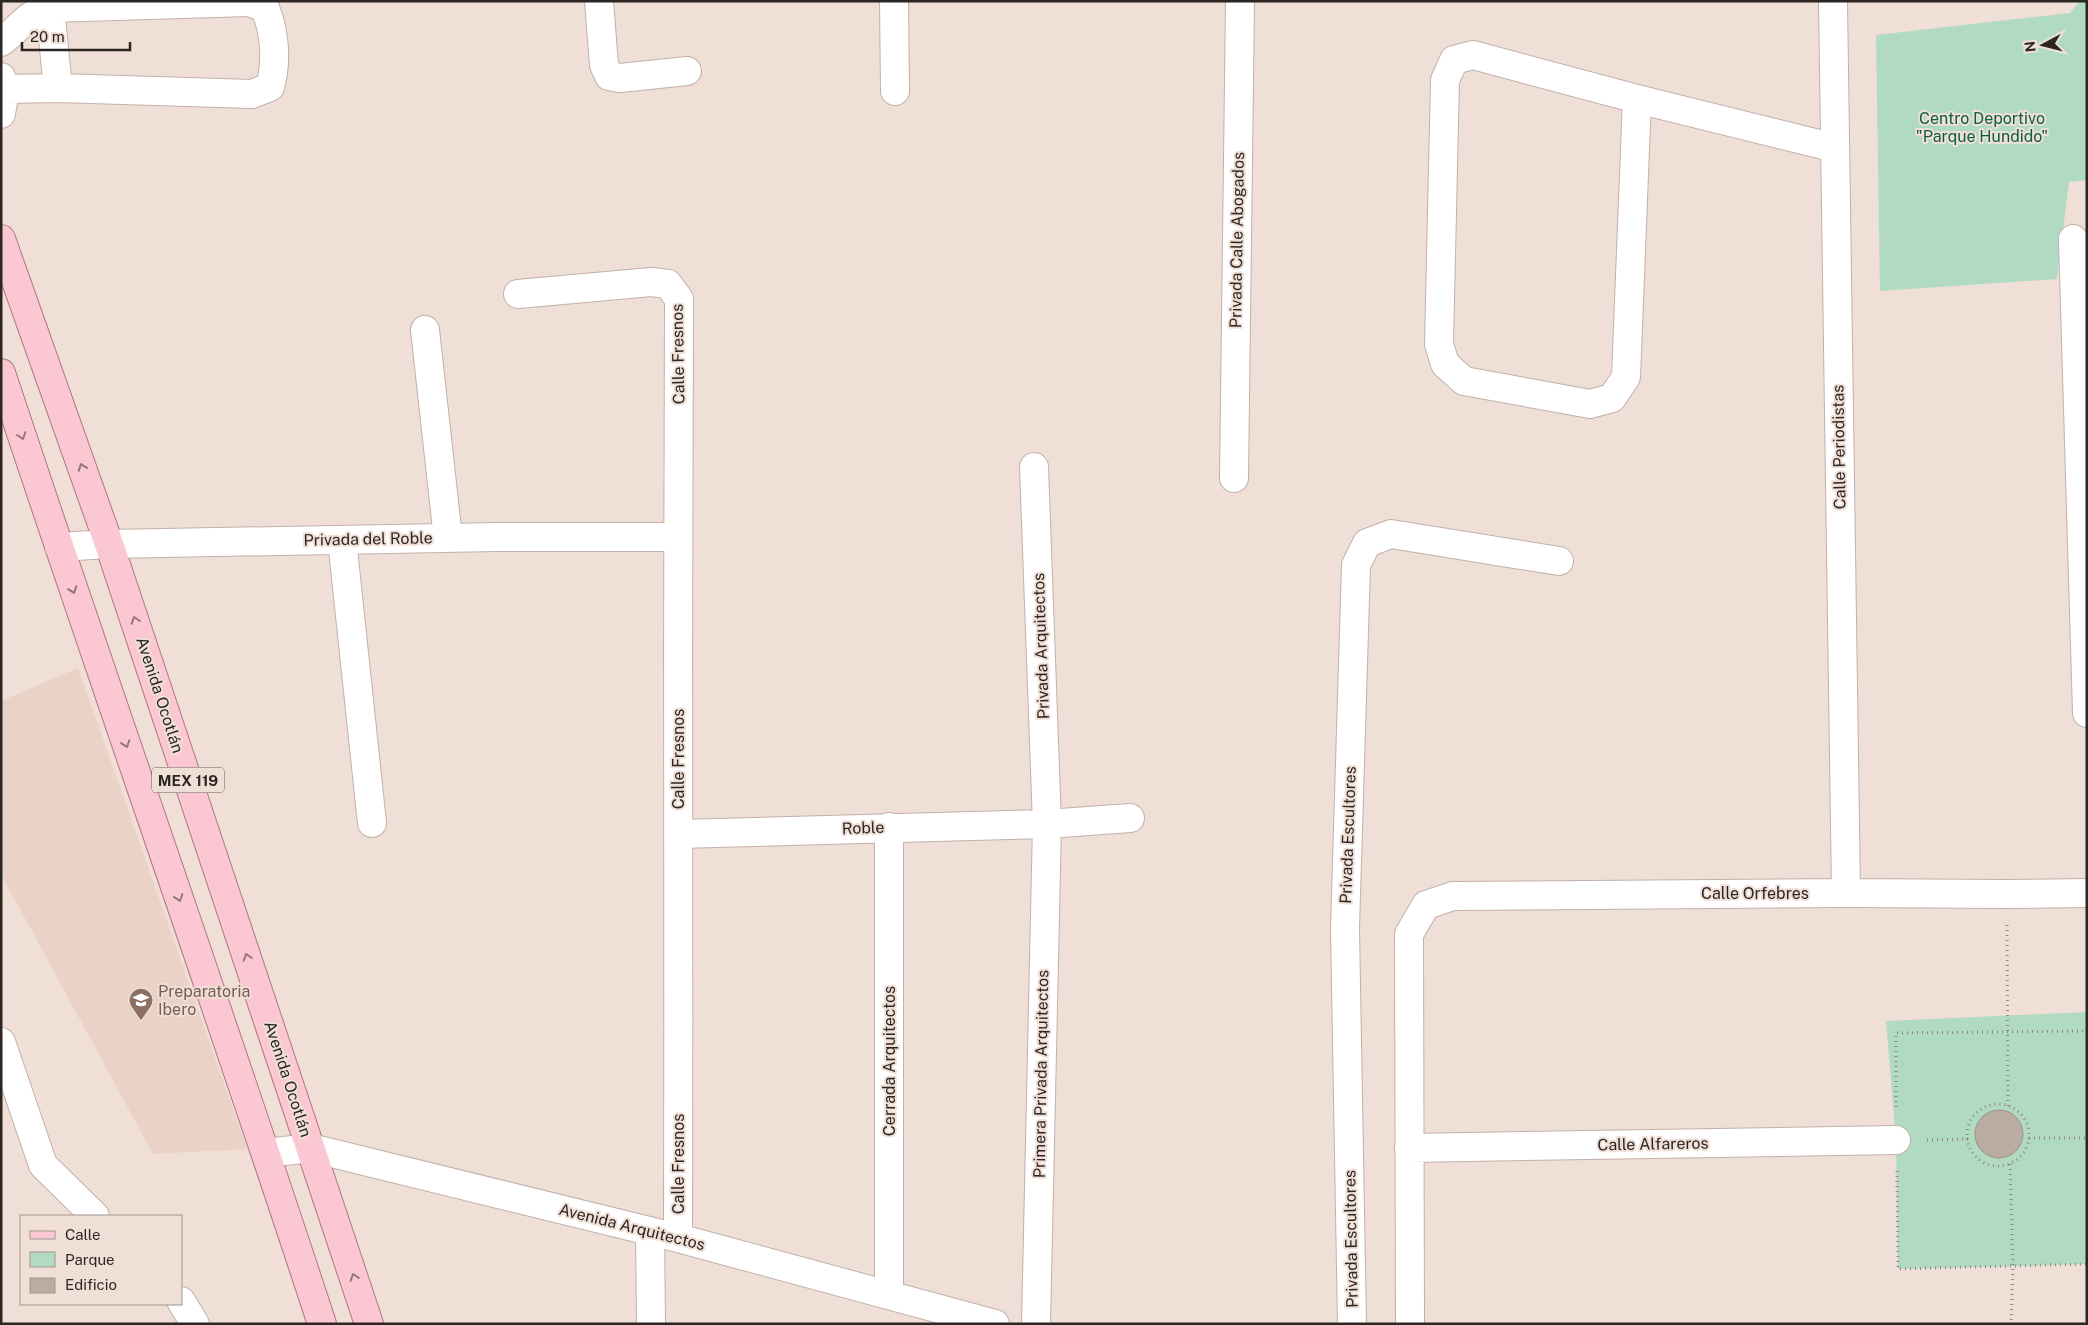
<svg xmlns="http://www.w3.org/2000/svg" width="2088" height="1325" viewBox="0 0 2088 1325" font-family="'Public Sans',sans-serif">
<rect width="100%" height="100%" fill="#f0dfd6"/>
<!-- built -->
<path fill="#ead2c6" d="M78 668 247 1149 153 1154 1 874V701Z"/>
<!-- green -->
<path fill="#b0dbc2" d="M2080 1H2087V180L2069 182 2057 279 1880 291 1876 35 2070 13Z
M2087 1012V1264L1898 1269 1896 1140 1886 1021Z"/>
<!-- building -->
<path fill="#b9ada1" stroke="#9c9185" d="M1975 1134a24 24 0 1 1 48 0a24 24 0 1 1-48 0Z"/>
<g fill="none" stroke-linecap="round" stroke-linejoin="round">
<defs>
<path id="minor" d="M599 1 604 65 609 76 620 78 687 71
M894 1 895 91
M1833 1 1846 893
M50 8 58 88
M1 42C19 29 28 12 50 8L249 2 265 8C275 32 277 62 270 87L252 94 58 88 5 89
M1 77 5 89 1 114
M1637 99 1626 377 1612 398 1590 404 1464 381 1445 364 1439 344 1445 80 1454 60 1473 55 1637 99 1835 148
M2073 239 2087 713
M518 294 651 282 668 284 679 299C677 612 679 925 678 1238
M425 330 448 538
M1034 467 1047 824 1036 1324
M1234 478 1240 1
M342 540 372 823
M59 547 109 544 497 537H677
M889 827V1295
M679 834 1047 824 1130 818
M1 1042 43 1165 95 1216
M1409 1148 1896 1140
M266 1153 311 1148 678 1238 995 1324
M650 1231 651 1324
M181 1301 195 1324
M1352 1324 1345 928 1356 565 1367 543 1391 534 1559 561
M1410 1324 1409 934 1426 905 1453 896 1846 893 2006 894 2087 893"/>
<path id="major" d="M1 239 109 544 369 1324
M1 373C106 690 218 1006 322 1324"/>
</defs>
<!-- minor casing -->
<use href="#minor" stroke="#c2b1a9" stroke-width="30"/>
<!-- major casing -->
<use href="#major" stroke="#af7681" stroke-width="30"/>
<!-- path -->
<path stroke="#948882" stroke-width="3" stroke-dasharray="1 4" stroke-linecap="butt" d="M2007 925 2008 1106
M1967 1135a31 31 0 1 1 62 0a31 31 0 1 1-62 0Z
M1896 1107V1033L2087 1031
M2029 1138H2087
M1927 1140 1968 1139
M2010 1164 2013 1266 2011 1324
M1897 1171 1898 1269 2087 1264"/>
<!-- minor -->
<use href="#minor" stroke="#fff" stroke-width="28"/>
<!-- major -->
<use href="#major" stroke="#fac7d2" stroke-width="28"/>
</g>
<!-- one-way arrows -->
<defs><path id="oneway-chevron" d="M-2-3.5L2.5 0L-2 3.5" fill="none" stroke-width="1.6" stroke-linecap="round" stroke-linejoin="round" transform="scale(1.25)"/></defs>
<g stroke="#93767a">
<use href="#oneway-chevron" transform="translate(22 436) rotate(72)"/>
<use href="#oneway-chevron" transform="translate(82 467) rotate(-110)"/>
<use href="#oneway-chevron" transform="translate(73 590) rotate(71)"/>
<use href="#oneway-chevron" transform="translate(135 620) rotate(-108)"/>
<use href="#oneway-chevron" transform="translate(126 744) rotate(71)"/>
<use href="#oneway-chevron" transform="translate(179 898) rotate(71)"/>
<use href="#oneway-chevron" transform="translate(247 957) rotate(-108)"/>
<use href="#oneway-chevron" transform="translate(354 1277) rotate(-108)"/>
</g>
<!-- icons -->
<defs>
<symbol id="university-pin" viewBox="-11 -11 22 30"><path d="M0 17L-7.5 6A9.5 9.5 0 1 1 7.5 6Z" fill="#8d6e63" stroke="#f0dfd6"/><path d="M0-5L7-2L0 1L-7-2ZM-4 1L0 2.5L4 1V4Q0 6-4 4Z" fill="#fff"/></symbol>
</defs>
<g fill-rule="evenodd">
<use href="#university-pin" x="127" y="986" width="28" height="38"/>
</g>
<g text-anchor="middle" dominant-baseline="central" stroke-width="4" stroke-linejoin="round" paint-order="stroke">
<!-- shield labels -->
<rect fill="#f0dfd6" stroke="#675e59" stroke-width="1" x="152" y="767.5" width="72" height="25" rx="4"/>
<g font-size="15" font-weight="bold" fill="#2c2623">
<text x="188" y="780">MEX 119</text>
</g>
<!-- park labels -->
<g font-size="16" fill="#0b603c" stroke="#f0dfd6">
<text x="1982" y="118">Centro Deportivo<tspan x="1982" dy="18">"Parque Hundido"</tspan></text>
</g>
<!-- street labels -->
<g font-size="16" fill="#2c2623" stroke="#f0dfd6">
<text transform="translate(1237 240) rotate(-89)">Privada Calle Abogados</text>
<text transform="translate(678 354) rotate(-91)">Calle Fresnos</text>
<text transform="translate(1839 447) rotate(-91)">Calle Periodistas</text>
<text transform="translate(368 539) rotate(-1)">Privada del Roble</text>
<text transform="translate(1041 646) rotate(-92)">Privada Arquitectos</text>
<text transform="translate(160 695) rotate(72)">Avenida Ocotlán</text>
<text transform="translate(678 759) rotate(-90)">Calle Fresnos</text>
<text transform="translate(863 828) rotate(-2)">Roble</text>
<text transform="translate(1348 835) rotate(-88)">Privada Escultores</text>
<text x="1755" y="893">Calle Orfebres</text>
<text transform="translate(889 1061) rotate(-90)">Cerrada Arquitectos</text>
<text transform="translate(1041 1074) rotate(-89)">Primera Privada Arquitectos</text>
<text transform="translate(288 1079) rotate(72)">Avenida Ocotlán</text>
<text transform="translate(1653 1144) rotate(-1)">Calle Alfareros</text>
<text transform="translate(678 1164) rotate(-90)">Calle Fresnos</text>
<text transform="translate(632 1227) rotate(14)">Avenida Arquitectos</text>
<text transform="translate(1351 1239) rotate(-91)">Privada Escultores</text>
</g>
<!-- education labels -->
<g font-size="16" fill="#785e54" stroke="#f0dfd6" text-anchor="start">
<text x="158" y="991">Preparatoria<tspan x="158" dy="18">Ibero</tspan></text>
</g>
</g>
<!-- border -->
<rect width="2088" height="1325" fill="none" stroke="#2c2623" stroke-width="5"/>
<!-- legend -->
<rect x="20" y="1215" width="162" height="90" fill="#f0dfd6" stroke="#a2958e"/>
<rect x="30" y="1231" width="25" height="8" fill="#fac7d2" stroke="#a2958e"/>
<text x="65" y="1240" font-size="15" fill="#2c2623">Calle</text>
<rect x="30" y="1252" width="25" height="15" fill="#b0dbc2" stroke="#a2958e"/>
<text x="65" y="1265" font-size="15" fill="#2c2623">Parque</text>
<rect x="30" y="1278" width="25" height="15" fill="#b9ada1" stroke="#a2958e"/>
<text x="65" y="1290" font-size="15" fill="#2c2623">Edificio</text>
<!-- north arrow -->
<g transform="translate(2043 45) rotate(263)" stroke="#f0dfd6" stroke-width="4" paint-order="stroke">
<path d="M0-4L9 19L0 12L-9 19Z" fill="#2c2623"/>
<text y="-8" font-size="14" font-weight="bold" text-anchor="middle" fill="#2c2623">N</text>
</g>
<!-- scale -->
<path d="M22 42v8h108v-8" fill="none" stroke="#2c2623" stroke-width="2.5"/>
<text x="30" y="42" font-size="15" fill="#2c2623" stroke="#f0dfd6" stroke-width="4" paint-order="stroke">20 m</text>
</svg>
